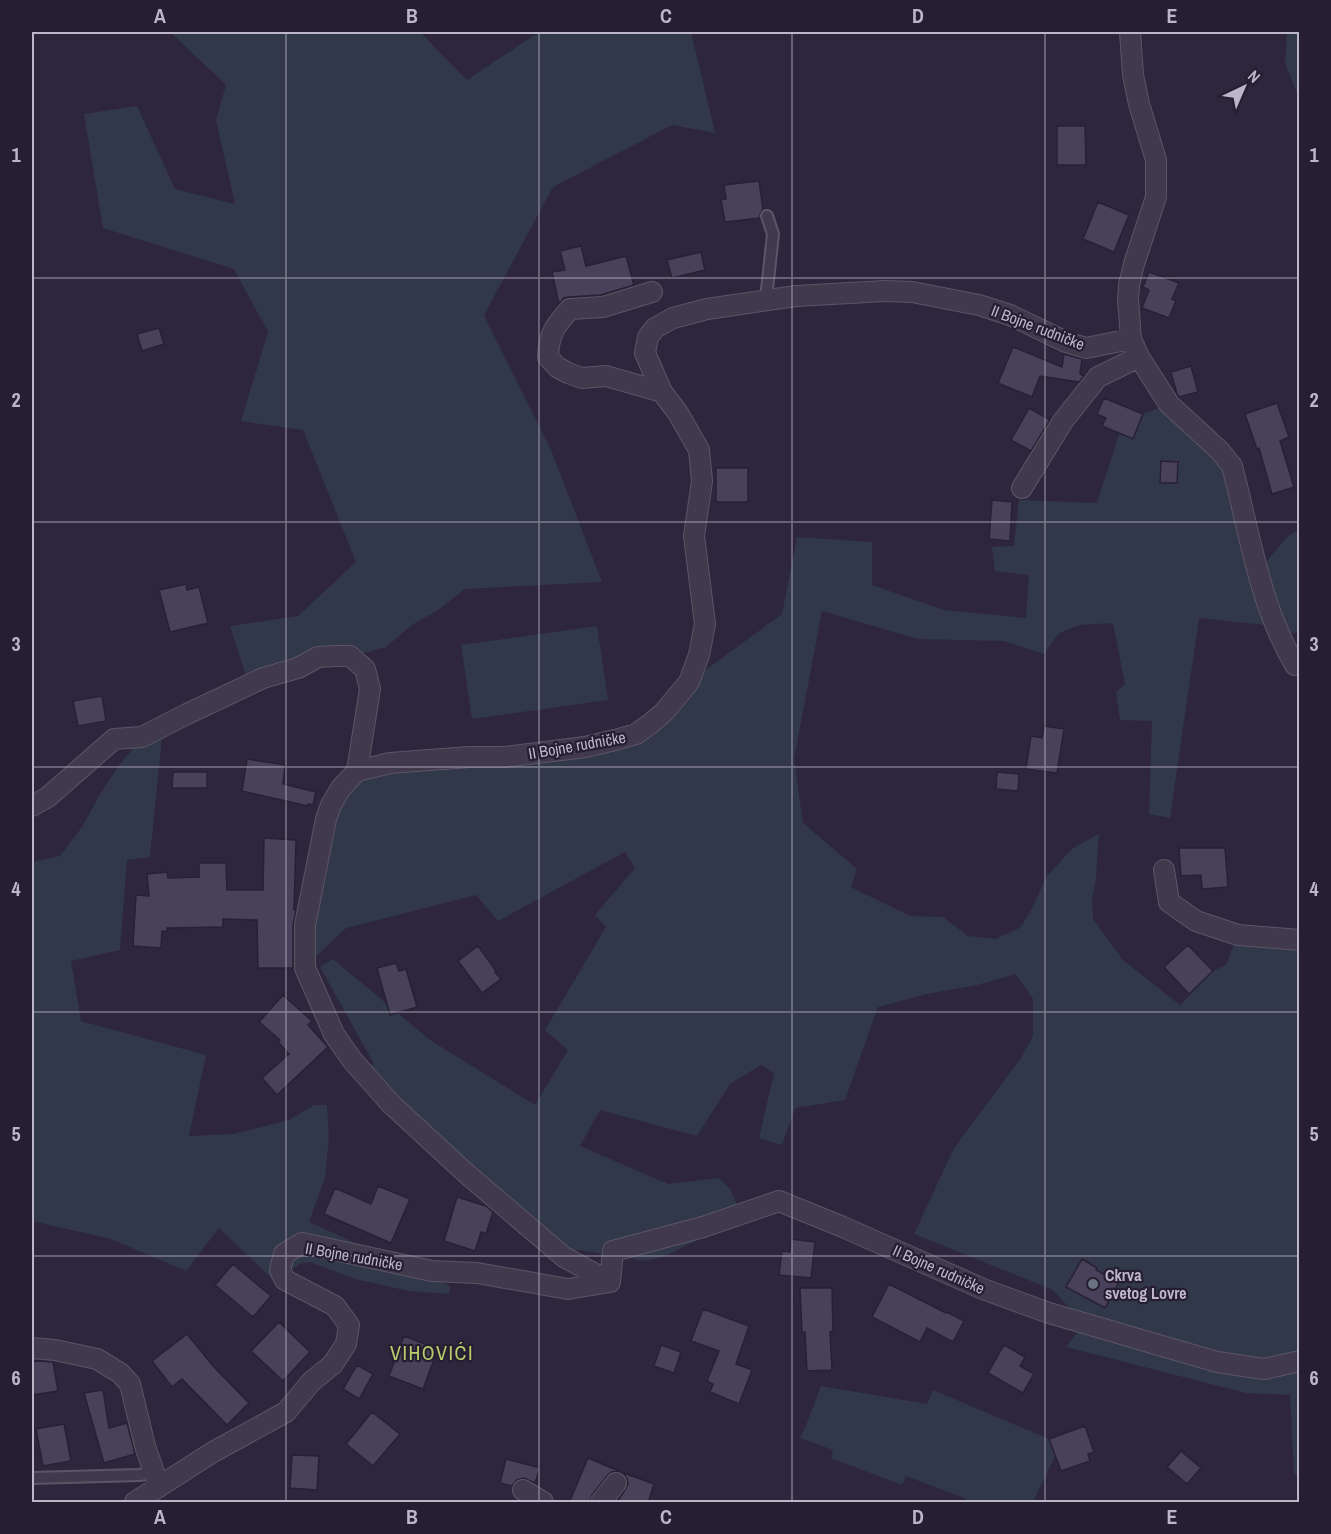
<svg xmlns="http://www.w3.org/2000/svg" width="1331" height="1534" viewBox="0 0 1331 1534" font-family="'Archivo Narrow',sans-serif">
<rect width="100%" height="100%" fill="#2e263d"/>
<!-- green -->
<path fill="#313849" d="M170 32H420L467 80 539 32H691L715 133 672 125 553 187 484 315 551 450 602 582 465 589 438 610 412 625 386 647 249 685 230 626 298 616 356 562 303 430 241 421 268 332 234 269 103 228 84 114 137 106 175 189 235 204 216 120 226 85Z
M1287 32H1299V98L1285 63Z
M1169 404 1220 451 1258 571 1288 536 1300 529 1299 632 1278 635 1275 626 1199 618 1170 818 1149 814 1152 721 1120 720 1116 692 1125 684 1113 623 1080 625 1059 633 1044 654 1004 641 918 639 822 611 794 759 803 823 857 869 851 887 910 916 943 917 968 936 996 939 1021 927 1032 908 1047 876 1073 848 1099 834 1096 879 1092 899 1093 919 1123 960 1180 1005 1213 971 1226 965 1238 935 1299 940V1475H1294L1290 1395 1246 1393 1066 1347 1084 1324 1053 1290 914 1234 954 1148 1021 1058 1033 1036V999L1016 974 977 985 927 994 878 1007 845 1100 795 1108 782 1145 759 1138 774 1073 761 1065 730 1084 697 1136 600 1110 580 1146 668 1184 719 1178 730 1189 743 1218 665 1256 646 1261 580 1250 548 1254 358 1071 374 1064 320 967 333 959 430 1040 535 1105 568 1050 545 1030 606 927 595 915 635 868 625 852 498 921 476 895 346 928 305 967 317 832 354 776 615 740 689 682 782 614 797 537 872 542V585L944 610 1026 618 1029 575 995 571 992 547 1014 546 1019 500 1097 503 1123 422Z
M597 626 608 700 472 719 461 645Z
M163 726 150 857 127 860 120 950 71 961 81 1021 206 1055 189 1136 233 1134 289 1120 314 1105H327L329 1137 325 1177 309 1222 450 1286 449 1294 409 1291 355 1279 310 1262 299 1264 290 1271 285 1280 287 1293 219 1228 186 1271 111 1239 32 1221V862L60 856 82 827 99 796 117 768 142 737Z
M821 1386 927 1404 933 1390 1049 1439 1055 1456 1033 1502H966L967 1499 906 1476 902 1485 831 1458 833 1450 800 1438 805 1428Z"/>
<!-- building -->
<path fill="#49415a" stroke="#282134" stroke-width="1.5" d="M1057 126H1085L1086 165H1057Z
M759 181 763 210 760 214V218L725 222 721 200 726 199 724 185Z
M1098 202 1129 215 1114 252 1083 239Z
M581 246 586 266 626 256 634 285 601 295 569 297 564 298 559 304 552 272 565 270 560 251Z
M701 252 705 270 672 278 667 260Z
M1149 272 1179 283 1172 299 1176 301 1169 318 1142 308 1149 290 1143 287Z
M159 328 164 344 142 351 137 334Z
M1013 347 1062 367 1064 354 1082 359 1080 374 1084 376 1079 382 1040 376 1032 397 998 383Z
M1191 366 1198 392 1179 397 1177 394 1171 372Z
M1104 398 1143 414 1133 439 1102 426 1106 418 1097 414Z
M1277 403 1289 437 1280 441 1294 487 1272 494 1259 448 1257 449 1245 414Z
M1029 408 1050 420 1031 451 1011 440Z
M1161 461 1178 462 1177 483H1160Z
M716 468H748V502H716Z
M992 500 1012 502 1010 541 989 539Z
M186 584 187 590 199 587 208 623 170 632 159 590Z
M102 696 106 721 78 726 73 701Z
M1044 726 1064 729 1057 773 1026 769 1031 736 1042 738Z
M247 759 285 765 283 784 316 792 313 805 308 804V806L242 791Z
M173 772H207V788H172Z
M997 772 1019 774 1018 791 996 789Z
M264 838 296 840 294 910H296L293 925V968H258L257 920 223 919V927L167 928V932L162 931 161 948 133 946 136 895 149 896 147 874 167 872 168 878 199 877V863H226L227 890H263Z
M1179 848H1225L1228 887 1202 889 1201 875 1181 876Z
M1188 945 1213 971 1189 994 1164 967Z
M478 946 496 971 495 972 501 979 482 993 458 961Z
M396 963 399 971 406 969 417 1007 390 1015 377 968Z
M283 995 312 1021 308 1025 328 1047 277 1095 262 1078 289 1054 278 1042 280 1040 259 1022Z
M378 1186 410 1199 391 1243 324 1214 335 1188 371 1204Z
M457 1197 486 1206 493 1212 486 1234 481 1232 475 1251 444 1241Z
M791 1239 815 1242 811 1278 779 1275 782 1251 790 1252Z
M1082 1259 1097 1268 1096 1270 1119 1282 1105 1308 1066 1287Z
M233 1264 271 1296 253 1317 215 1285Z
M889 1284 946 1313 947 1312 964 1321 953 1342 927 1328 920 1342 872 1317Z
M800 1288H832L833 1331 830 1332 832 1370 807 1371 805 1332H802Z
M703 1309 749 1326 736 1364 752 1370 739 1404 710 1392 713 1384 707 1381 719 1351 691 1341Z
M279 1322 310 1352 283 1381 251 1351Z
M187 1334 213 1366 249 1403 227 1425 182 1379 172 1387 152 1361Z
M404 1336 438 1349 423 1389 389 1376Z
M661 1345 681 1352 674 1373 654 1366Z
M1004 1345 1025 1357 1020 1366 1034 1374 1023 1393 988 1373Z
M38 1361 53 1362 58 1391 32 1395V1362Z
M357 1365 373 1374 359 1399 343 1389Z
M103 1390 109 1428 127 1423 135 1454 104 1463 84 1393Z
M372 1412 400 1434 373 1466 346 1444Z
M64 1424 71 1461 43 1466 36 1429Z
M1085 1426 1094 1452 1088 1454 1090 1461 1061 1471 1049 1439Z
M1181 1451 1201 1468 1187 1484 1167 1467Z
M292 1455 319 1456 317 1490 290 1488Z
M588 1458 621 1472 654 1484 648 1503H616L625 1490 628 1484 627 1479 624 1474 617 1471 611 1472 607 1476 592 1495 589 1503H569Z
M506 1459 540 1468 535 1483 524 1478 517 1480 512 1486 500 1483Z"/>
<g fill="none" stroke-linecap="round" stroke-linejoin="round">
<defs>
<path id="lane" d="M766 299 773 234 767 216
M32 1478 139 1475 154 1473"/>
<path id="street" d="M1130 32 1133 75 1139 104 1156 160V197L1134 264 1129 285 1128 299 1131 339
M652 292 603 307 570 309C555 326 549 333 548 357L557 367 568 373 582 378 606 376 662 392
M1022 488 1063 421 1098 377 1139 357
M32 806 48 797 114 739 142 737 187 714 263 678 298 668 318 657 335 656H350L365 669 370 689 357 771
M1164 870 1169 902 1196 921 1238 935 1300 940
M610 1282 613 1251 703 1227 779 1201 843 1227 983 1289 1049 1313 1217 1362 1264 1369 1300 1361
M32 1348 55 1350 97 1359 120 1373 130 1384 145 1446 159 1487
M523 1490 543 1502
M135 1502 213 1452 286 1412 311 1382 333 1364 346 1344 349 1325 335 1306 285 1280 280 1270 284 1254 302 1243 432 1271 477 1273 568 1289 610 1282 564 1257 468 1175 391 1104 352 1060 334 1034 305 968V925L326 819 331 805 341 788 357 771 390 763 469 757H504L585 747 615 740 636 734 650 724 664 712 689 682 699 655 705 624 694 536 702 481 699 450 678 413 662 392 645 353 648 337 655 328 673 318 707 309 796 296 885 291 912 292 979 305 1010 315 1066 342 1086 348 1131 339 1139 357 1169 404 1220 451 1232 466C1250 534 1259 604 1295 665
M601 1502 616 1483"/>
</defs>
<!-- lane casing -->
<use href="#lane" stroke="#5c5568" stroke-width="14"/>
<!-- street casing -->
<use href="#street" stroke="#5c5568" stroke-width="22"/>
<!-- lane -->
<use href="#lane" stroke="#413a4d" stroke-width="10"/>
<!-- street -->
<use href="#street" stroke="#413a4d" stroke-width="20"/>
</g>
<!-- grid -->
<path fill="none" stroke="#bdb6c8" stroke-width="1.5" stroke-opacity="0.55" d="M286 32V1502M539 32V1502M792 32V1502M1045 32V1502M32 278H1300M32 522H1300M32 767H1300M32 1012H1300M32 1256H1300"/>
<!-- markers -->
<circle fill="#6b7280" stroke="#261f32" stroke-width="2" cx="1093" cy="1284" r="6"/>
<g text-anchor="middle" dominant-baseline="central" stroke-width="4.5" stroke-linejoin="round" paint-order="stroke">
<!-- street labels -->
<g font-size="16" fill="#bdb6c8" stroke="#261f32">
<text transform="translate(1038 327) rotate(21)">II Bojne rudničke</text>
<text transform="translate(577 745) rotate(-10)">II Bojne rudničke</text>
<text transform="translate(354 1256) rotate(10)">II Bojne rudničke</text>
<text transform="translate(939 1269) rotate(24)">II Bojne rudničke</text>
</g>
<!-- poi labels -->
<g font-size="16" font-weight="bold" fill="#bdb6c8" stroke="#261f32" text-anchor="start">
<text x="1105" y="1275">Ckrva<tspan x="1105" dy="18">svetog Lovre</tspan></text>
</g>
<!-- quarter labels -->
<g font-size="20" letter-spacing="1.5" fill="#bacd6c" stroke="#261f32">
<text x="432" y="1352">VIHOVIĆI</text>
</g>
</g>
<!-- border -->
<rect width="1331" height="1534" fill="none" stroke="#261f32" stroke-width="66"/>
<!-- north arrow -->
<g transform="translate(1244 87) rotate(44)" stroke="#261f32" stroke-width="4.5" paint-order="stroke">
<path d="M0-4.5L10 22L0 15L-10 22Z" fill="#bdb6c8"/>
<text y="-9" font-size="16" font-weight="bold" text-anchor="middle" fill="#bdb6c8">N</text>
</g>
<rect x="33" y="33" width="1265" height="1468" fill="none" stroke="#bdb6c8" stroke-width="2"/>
<g font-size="20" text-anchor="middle" font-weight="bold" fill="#bdb6c8">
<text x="160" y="23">A</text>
<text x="412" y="23">B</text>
<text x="666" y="23">C</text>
<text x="918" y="23">D</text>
<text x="1172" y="23">E</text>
<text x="16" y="162">1</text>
<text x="1314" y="162">1</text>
<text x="16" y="407">2</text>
<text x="1314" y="407">2</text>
<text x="16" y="651">3</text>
<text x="1314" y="651">3</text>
<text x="16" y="896">4</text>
<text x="1314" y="896">4</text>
<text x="16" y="1141">5</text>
<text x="1314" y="1141">5</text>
<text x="16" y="1385">6</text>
<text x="1314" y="1385">6</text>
<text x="160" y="1524">A</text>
<text x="412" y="1524">B</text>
<text x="666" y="1524">C</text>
<text x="918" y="1524">D</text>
<text x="1172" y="1524">E</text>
</g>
</svg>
